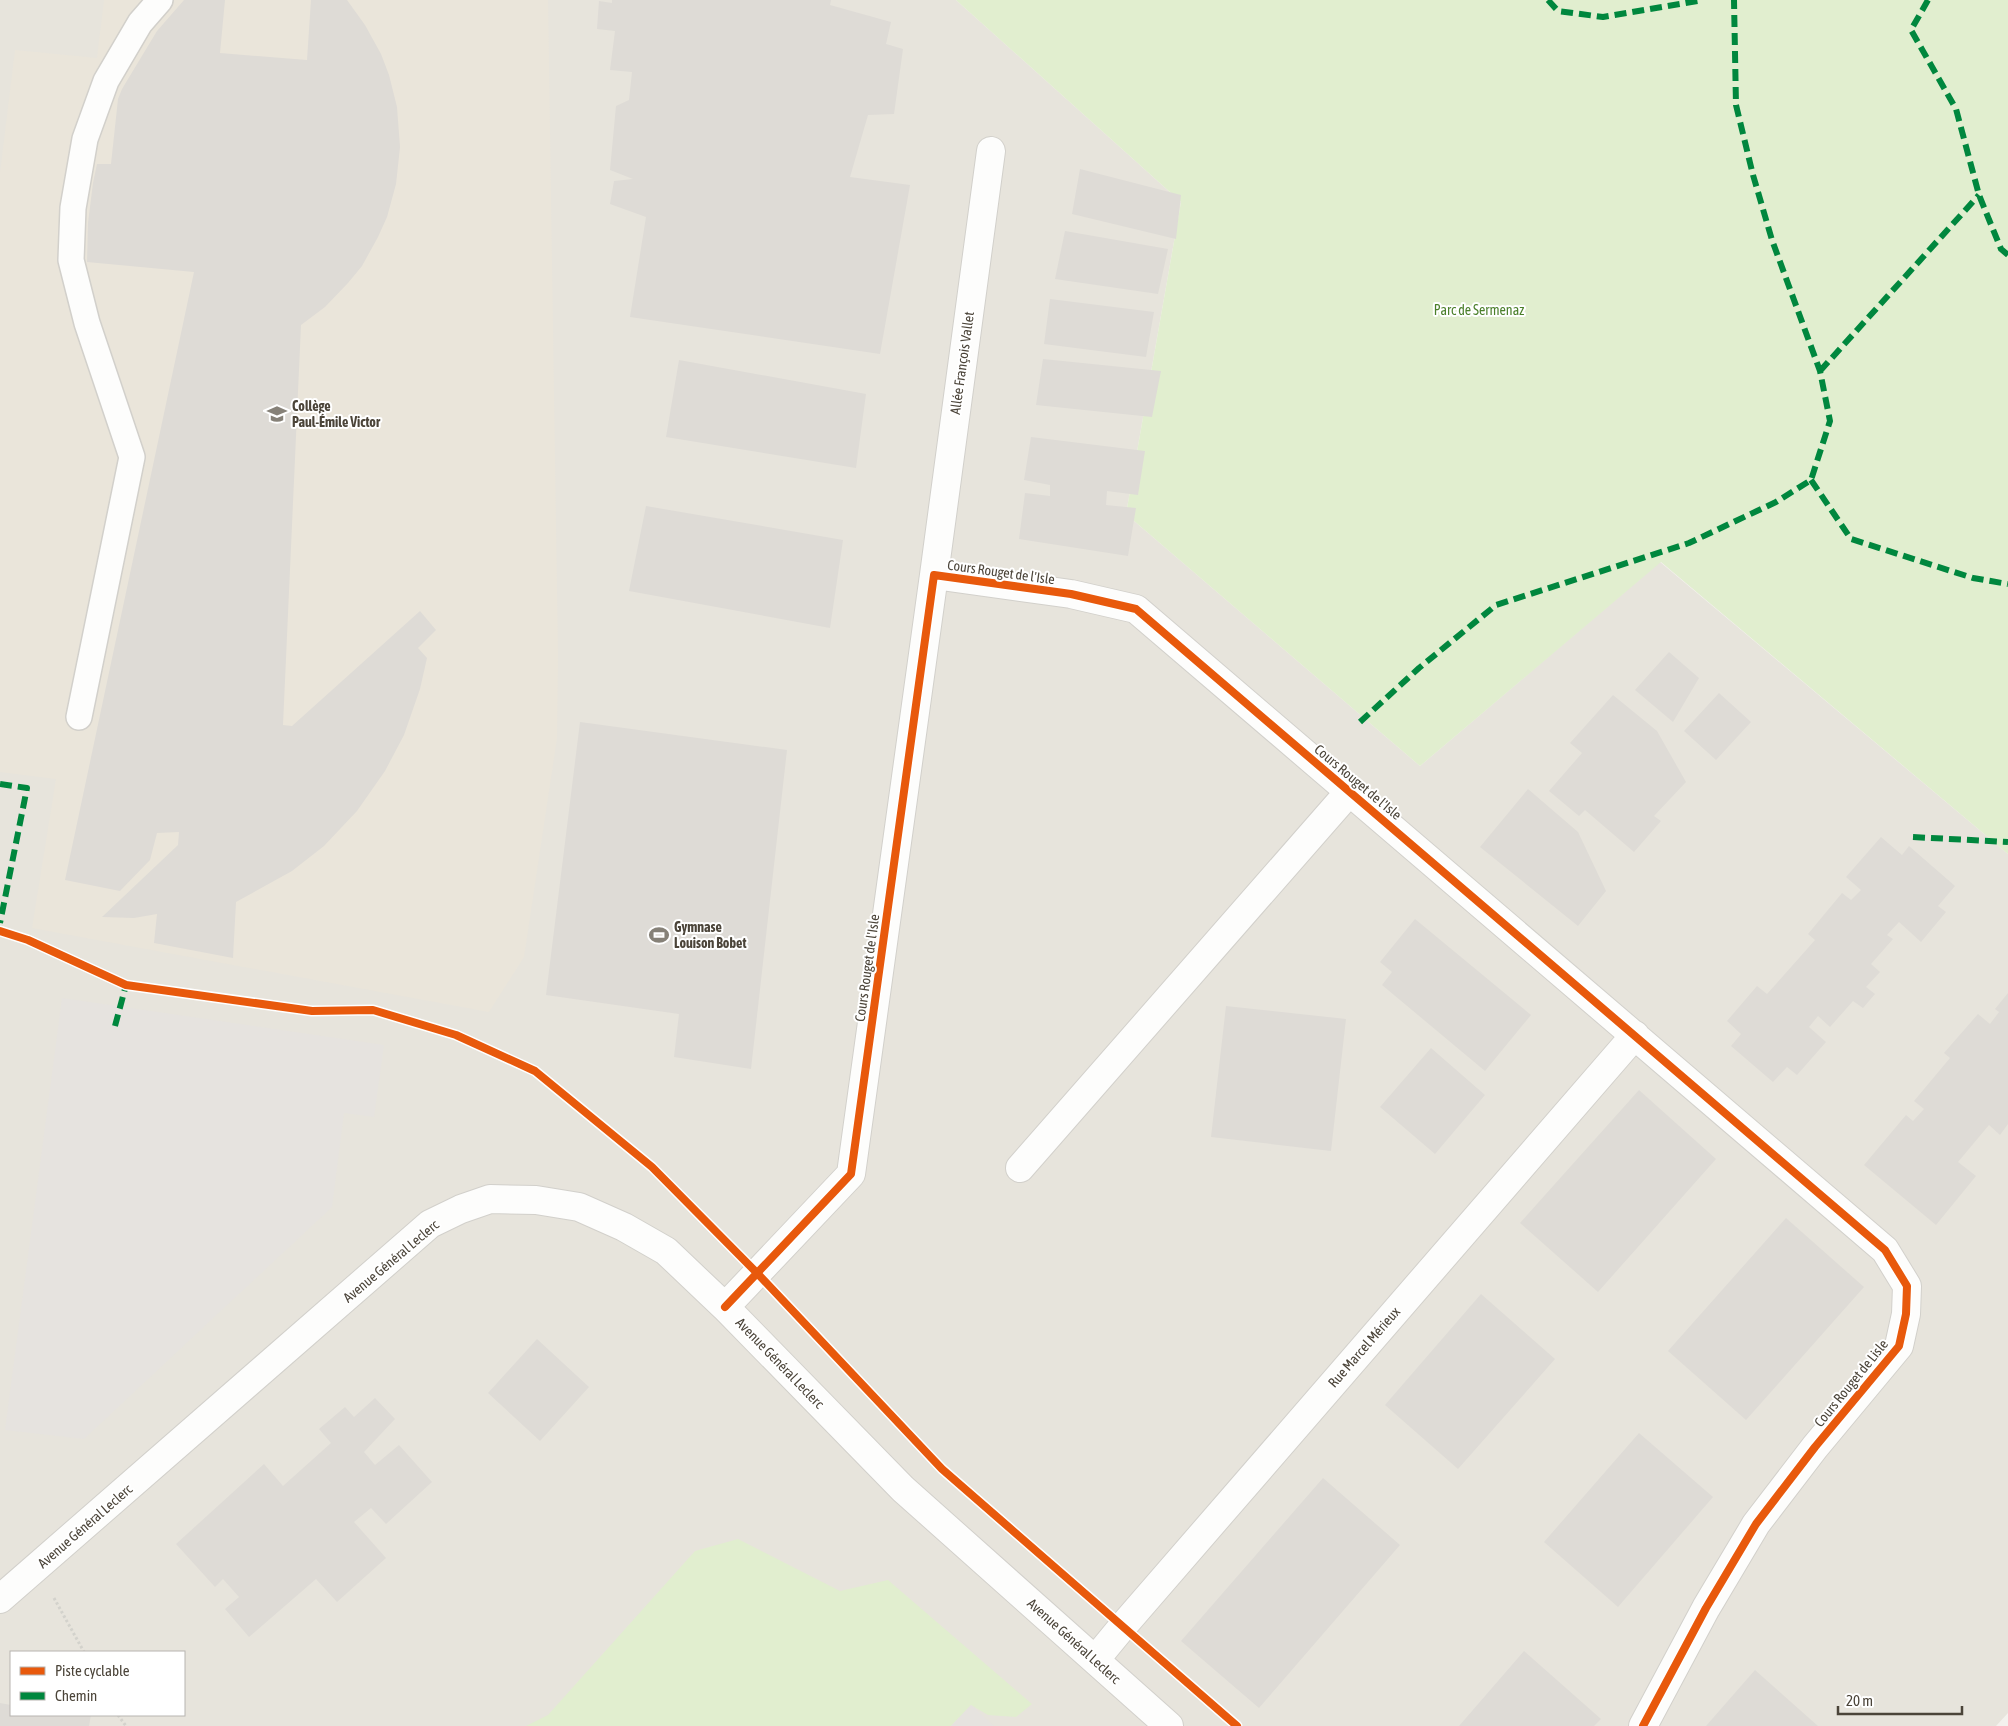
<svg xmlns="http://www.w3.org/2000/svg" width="2008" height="1726" viewBox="0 0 2008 1726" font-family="'Asap Condensed',sans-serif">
<rect width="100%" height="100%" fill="#f4f2ee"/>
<!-- residential -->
<path fill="#e7e4dc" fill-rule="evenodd" d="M0 0H956L1181 202 1126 514 1420 766 1660 562 2008 854V1713L1996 1726H0ZM11 1652H184V1715H11Z"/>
<!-- education -->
<path fill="#eae5da" d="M104 0H548L558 655 557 738 524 957 489 1012 32 928 56 779 0 772V173L15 50 97 58Z"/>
<!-- green -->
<path fill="#e1eecf" d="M956 0H2008V854L1661 562 1420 766 1126 514 1181 202Z
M738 1539 840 1591 888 1580 1032 1704 1016 1717 988 1715 971 1705 951 1726H526L548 1715 695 1551Z"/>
<!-- parking -->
<path fill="#e6e3df" d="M62 998 384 1045 374 1117 344 1113 332 1207 84 1439 5 1430Z
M971 1705 994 1726H951Z"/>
<!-- building -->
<path fill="#dedbd6" d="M184 0H225L220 53 307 60 311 0H347L365 25 381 54 389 75 397 107 400 147 396 184 387 217 378 237 362 266 348 283 325 307 301 325 283 725 292 726 420 611 436 630 418 648 427 658 420 689 404 735 385 771 357 811 324 846 292 871 236 902 233 958 154 943 157 914 134 918 102 917 178 845 179 832 157 833 150 860 120 891 65 880 194 272 87 262 88 223 93 183 97 164H111L118 99 122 89 157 31Z
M612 0H831L830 5 891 22 886 44 903 49 894 114 868 115 850 177 910 185 880 354 630 317 646 217 610 204 614 181 633 179 610 170 616 106 629 100 632 72 610 70 615 31 597 29 599 1 612 3Z
M1080 169 1181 195 1176 239 1072 214Z
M1065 231 1168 249 1158 294 1055 279Z
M1050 299 1154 312 1146 357 1044 344Z
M1043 359 1161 371 1152 417 1036 405Z
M679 360 866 394 856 468 666 437Z
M1031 437 1145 451 1138 495 1107 491 1106 505 1136 508 1128 556 1019 539 1025 493 1050 496V485L1024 480Z
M646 506 843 540 830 628 629 591Z
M1669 652 1699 678 1673 722 1635 690Z
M1719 693 1751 722 1716 760 1684 731Z
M1613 695 1657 731 1686 782 1654 816 1661 821 1634 852 1585 810 1579 816 1549 791 1582 753 1570 743Z
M580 722 787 750 751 1069 674 1057 679 1014 546 995Z
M1528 789 1578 832 1606 891 1578 926 1480 847Z
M1881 837 1902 855 1909 846 1955 886 1938 906 1946 912 1921 942 1899 922 1887 935 1893 939 1871 964 1880 972 1866 987 1875 994 1863 1008 1853 1001 1830 1027 1818 1016 1809 1027 1826 1042 1797 1075 1787 1067 1773 1082 1731 1046 1741 1034 1727 1021 1757 986 1767 994 1815 940 1808 934 1842 893 1851 900 1861 890 1846 877Z
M1415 919 1531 1015 1485 1071 1382 985 1392 972 1380 962Z
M2008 993V1124L2000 1135 1989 1125 1958 1162 1976 1176 1936 1225 1864 1165 1906 1115 1913 1121 1924 1109 1914 1101 1950 1058 1944 1053 1978 1014 1990 1024 1999 1012 1995 1009Z
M1226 1006 1346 1019 1331 1151 1211 1137Z
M1431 1048 1485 1095 1435 1154 1380 1107Z
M1639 1090 1716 1159 1598 1292 1520 1223Z
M1786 1218 1864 1287 1746 1420 1668 1351Z
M1481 1294 1555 1359 1458 1469 1385 1405Z
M537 1339 589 1387 540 1441 488 1393Z
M375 1398 395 1419 364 1452 375 1465 399 1445 432 1482 386 1524 371 1508 354 1522 386 1558 337 1602 316 1579 249 1637 225 1609 239 1597 223 1579 215 1587 176 1544 264 1464 283 1486 331 1443 319 1429 345 1407 354 1417Z
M1639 1433 1713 1497 1618 1607 1544 1542Z
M1323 1478 1400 1545 1259 1708 1181 1641Z
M1524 1651 1601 1719 1594 1726H1459Z
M1755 1670 1818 1726H1706Z
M0 1703 11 1705V1715H91L89 1726H0Z"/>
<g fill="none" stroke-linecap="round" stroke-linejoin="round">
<defs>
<path id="service" d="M79 717 132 457 87 323 71 260 73 208 85 139 106 81 140 23 160 0"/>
<path id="minor" d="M934 575 991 151
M1020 1168 1350 791
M725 1307 851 1174 934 575 1071 594 1136 609 1885 1250 1907 1286 1906 1314 1899 1346 1815 1447 1756 1524 1706 1608 1643 1726
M0 1599 430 1224 461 1209 490 1199 536 1200 579 1207 624 1227 666 1251 725 1307 903 1489 1169 1726
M1095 1660 1123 1626 1635 1035"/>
</defs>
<!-- service casing -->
<use href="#service" stroke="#d2d0cb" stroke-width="28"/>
<!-- minor casing -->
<use href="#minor" stroke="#d2d0cb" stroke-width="30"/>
<!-- path -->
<path stroke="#d3d2cc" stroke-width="3" stroke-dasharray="2.5 2.5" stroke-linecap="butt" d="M54 1598 84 1652
M118 1715 126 1726"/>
<!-- service -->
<use href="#service" stroke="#fdfdfc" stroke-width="25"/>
<!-- minor -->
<use href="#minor" stroke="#fdfdfc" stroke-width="28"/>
<!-- quiet -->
<path stroke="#00873e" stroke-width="6" stroke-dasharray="12 6" stroke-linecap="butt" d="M1548 0 1558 11 1603 17 1703 0
M1928 0 1911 30 1956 109 1979 195 2001 249 2008 255
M1820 371 1979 195
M1811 480 1851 539 1973 578 2008 584
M1360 722 1419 668 1496 605 1689 543 1776 502 1811 480 1830 421 1820 371 1772 240 1753 175 1736 105 1734 0
M0 784 27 788 0 923
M1913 837 2008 842
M115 1026 126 985"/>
<defs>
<path id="cycleway" d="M0 931 28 940 126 985 312 1011 373 1010 456 1035 535 1071 652 1167 758 1274 942 1469 1237 1726
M725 1307 851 1174 934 575 1071 594 1136 609 1885 1250 1907 1286 1906 1314 1899 1346 1815 1447 1756 1524 1706 1608 1643 1726"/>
</defs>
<!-- cycleway casing -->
<use href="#cycleway" stroke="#fff" stroke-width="11"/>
<!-- cycleway -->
<use href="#cycleway" stroke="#e8590c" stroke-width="8"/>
</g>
<!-- icons -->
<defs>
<symbol id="school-bare" viewBox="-9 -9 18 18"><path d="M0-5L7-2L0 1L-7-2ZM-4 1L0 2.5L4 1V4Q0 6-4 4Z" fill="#868178" stroke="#fff" stroke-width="2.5" paint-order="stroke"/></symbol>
<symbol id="stadium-bare" viewBox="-9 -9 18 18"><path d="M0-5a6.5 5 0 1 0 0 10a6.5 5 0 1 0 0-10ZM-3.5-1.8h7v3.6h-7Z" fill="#868178" stroke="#fff" stroke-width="2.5" paint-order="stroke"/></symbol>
</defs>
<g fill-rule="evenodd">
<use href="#school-bare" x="263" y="400" width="28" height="28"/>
<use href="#stadium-bare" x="645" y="921" width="28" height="28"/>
</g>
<g text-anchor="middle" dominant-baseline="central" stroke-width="4" stroke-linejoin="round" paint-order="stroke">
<!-- park labels -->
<g font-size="14" fill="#4a7f2a" stroke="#fff">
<text x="1479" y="310">Parc de Sermenaz</text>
</g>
<!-- street labels -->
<g font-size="14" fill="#4b4439" stroke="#fff">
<text transform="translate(962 363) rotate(-82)">Allée François Vallet</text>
<text transform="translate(1001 572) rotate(8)">Cours Rouget de l'Isle</text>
<text transform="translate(1358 782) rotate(40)">Cours Rouget de l'Isle</text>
<text transform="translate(867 968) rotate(-82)">Cours Rouget de l'Isle</text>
<text transform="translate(391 1261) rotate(-40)">Avenue Général Leclerc</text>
<text transform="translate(1364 1347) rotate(-49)">Rue Marcel Mérieux</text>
<text transform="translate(780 1363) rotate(46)">Avenue Général Leclerc</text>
<text transform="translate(1851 1383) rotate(-51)">Cours Rouget de Lisle</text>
<text transform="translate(85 1526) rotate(-41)">Avenue Général Leclerc</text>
<text transform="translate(1074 1641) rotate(42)">Avenue Général Leclerc</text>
</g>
<!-- poi labels -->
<g font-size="14" font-weight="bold" fill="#4b4439" stroke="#fff" text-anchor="start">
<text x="292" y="406">Collège<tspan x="292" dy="16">Paul-Émile Victor</tspan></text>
<text x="674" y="927">Gymnase<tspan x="674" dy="16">Louison Bobet</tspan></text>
</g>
</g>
<!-- legend -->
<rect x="10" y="1651" width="175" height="65" fill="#ffffff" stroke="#b7b4b0"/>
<rect x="20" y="1667" width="25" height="8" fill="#e8590c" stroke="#b7b4b0"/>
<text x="55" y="1676" font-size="15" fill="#4b4439">Piste cyclable</text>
<rect x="20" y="1692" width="25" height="8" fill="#00873e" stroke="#b7b4b0"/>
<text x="55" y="1701" font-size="15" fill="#4b4439">Chemin</text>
<!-- scale -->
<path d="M1838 1706v8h124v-8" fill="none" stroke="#4b4439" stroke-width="2.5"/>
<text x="1846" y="1706" font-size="15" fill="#4b4439" stroke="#ffffff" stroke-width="4" paint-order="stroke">20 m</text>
</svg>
